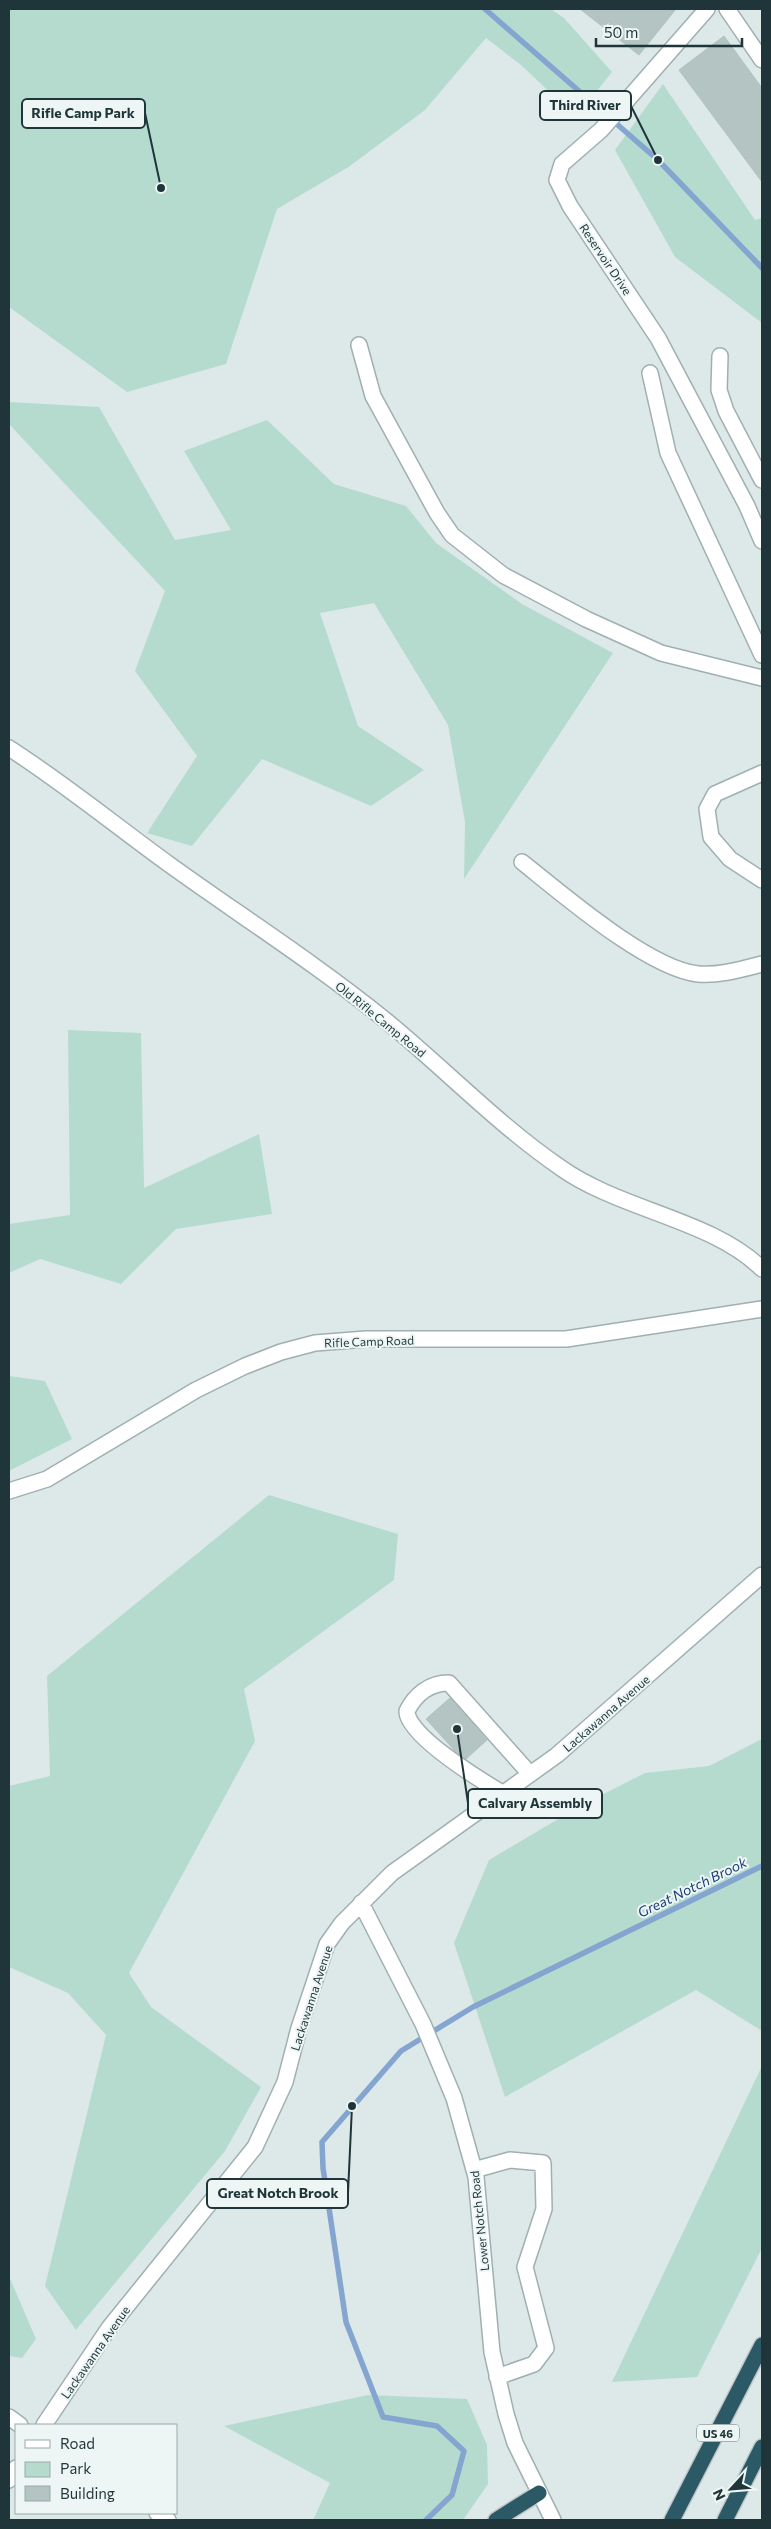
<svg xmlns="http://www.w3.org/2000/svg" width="771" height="2529" viewBox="0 0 771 2529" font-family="Commissioner,sans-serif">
<rect width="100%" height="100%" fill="#dde9e9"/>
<!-- green -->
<path fill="#b5dbcf" d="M9 9H551L564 18 612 72 576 117 521 65 486 38 425 110 350 166 277 209 226 364 127 392 9 307Z
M663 84 755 220 762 218V323L675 257 615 150Z
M9 402 99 407 175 540 231 530 184 451 267 420 334 484 406 506 436 543 522 604 613 653 464 879 465 822 448 725 374 603 320 613 358 726 424 770 371 806 262 759 192 846 147 833 197 756 135 671 165 591 9 424Z
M68 1030 141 1033 144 1188 259 1134 272 1214 176 1229 121 1284 40 1259 9 1273V1224L70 1215Z
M9 1376 45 1381 72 1439 9 1471Z
M269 1495 398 1534 394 1580 244 1689 255 1741 129 1973 151 2007 261 2087 225 2151 76 2330 45 2286 106 2035 68 1993 9 1967V1786L50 1776 47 1676Z
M762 1739V2031L696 1990 505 2097 454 1943 489 1860 580 1806 645 1773 709 1766Z
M762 2066V2248L697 2377 612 2382Z
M9 2276 36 2339 22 2358 9 2356Z
M368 2395 467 2399 487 2445 488 2484 463 2520H313L330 2483 224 2426Z"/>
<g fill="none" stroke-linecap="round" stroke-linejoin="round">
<!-- stream -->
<path stroke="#83a5d0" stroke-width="5.5" d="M485 9 658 160 762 268
M426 2520 452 2495 464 2451 437 2426 383 2417 346 2322 323 2168 322 2142 401 2051 473 2007 762 1866"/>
</g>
<!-- building -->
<path fill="#b3c4c3" stroke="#b0c3c3" d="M580 9H676L639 55Z
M724 36 762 88V182L679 70Z
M450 1698 487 1740 466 1759 455 1751 426 1719Z"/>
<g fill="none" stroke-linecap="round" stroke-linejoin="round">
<defs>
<path id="minor" d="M707 9 601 130 562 164 557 180 570 206 658 338 747 506 762 541
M727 9 762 60
M359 345 373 396 437 513 452 535 503 575 586 619 661 653 762 678
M720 356 719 390 726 411 762 480
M650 373 668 453 762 655
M9 748C65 784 116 826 170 865 241 916 316 964 384 1019 444 1068 497 1124 561 1168 620 1210 713 1220 762 1269
M762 773 715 794 707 809 711 837 730 859 762 880
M522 862C562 894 649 969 698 974 719 976 742 969 762 964
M9 1491 47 1479 196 1390 245 1366 281 1352 315 1343 366 1339H566L762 1309
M502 1793C482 1781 406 1735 407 1711 415 1695 429 1683 449 1683L530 1774
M361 1903 423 2024 454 2098 476 2177 492 2352 506 2414 515 2443 553 2520
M474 2170 510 2160 543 2163 544 2209 525 2267 546 2348 534 2364 497 2377
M9 2417 20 2425
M44 2425 109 2328 255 2147 285 2082 299 2028 327 1944 342 1923 392 1873 557 1755 762 1575
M9 2480 16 2468
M157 2513 168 2520"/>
<path id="highway" d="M496 2520 539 2493
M672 2520 762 2345
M725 2520 762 2447"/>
</defs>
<!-- minor casing -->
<use href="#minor" stroke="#a0afb1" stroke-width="18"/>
<!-- highway casing -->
<use href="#highway" stroke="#c0c6c8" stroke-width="18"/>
<!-- minor -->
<use href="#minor" stroke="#fff" stroke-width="15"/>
<!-- highway -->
<use href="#highway" stroke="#2b5965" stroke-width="15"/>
</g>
<g text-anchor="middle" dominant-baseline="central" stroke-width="4" stroke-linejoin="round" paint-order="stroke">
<!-- shield labels -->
<rect fill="#edf6f5" stroke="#5d6f71" stroke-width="1" x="697" y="2424.5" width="42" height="17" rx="4"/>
<g font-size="11" font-weight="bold" fill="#1f3539">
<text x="718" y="2433">US 46</text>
</g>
<!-- street labels -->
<g font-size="12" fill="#1f3539" stroke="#edf6f5">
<text transform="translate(606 259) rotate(56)">Reservoir Drive</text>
<text transform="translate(381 1019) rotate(39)">Old Rifle Camp Road</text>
<text transform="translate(369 1341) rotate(-2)">Rifle Camp Road</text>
<text transform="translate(606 1713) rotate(-41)">Lackawanna Avenue</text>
<text transform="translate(311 1998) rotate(-72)">Lackawanna Avenue</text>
<text transform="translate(479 2221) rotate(-96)">Lower Notch Road</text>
<text transform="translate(95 2352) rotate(-55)">Lackawanna Avenue</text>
</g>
<!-- water labels -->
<g font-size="14" font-style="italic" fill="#193f74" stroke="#edf6f5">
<text transform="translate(692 1887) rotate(-26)">Great Notch Brook</text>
</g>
</g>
<!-- callouts -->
<path fill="none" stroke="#1f3539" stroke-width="2" d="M658 160L631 106M161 188L145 113M457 1729L468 1803M352 2106L348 2193"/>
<g fill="#1f3539" stroke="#edf6f5" stroke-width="2">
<circle cx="658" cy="160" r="5"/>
<circle cx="161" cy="188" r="5"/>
<circle cx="457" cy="1729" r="5"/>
<circle cx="352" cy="2106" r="5"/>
</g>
<g fill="#edf6f5" stroke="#1f3539" stroke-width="2">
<rect x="540" y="91" width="91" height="29" rx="5"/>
<rect x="22" y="99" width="123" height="29" rx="5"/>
<rect x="468" y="1789" width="134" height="29" rx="5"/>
<rect x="207" y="2179" width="141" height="29" rx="5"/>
</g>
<g font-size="14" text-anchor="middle" font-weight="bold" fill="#1f3539">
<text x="585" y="110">Third River</text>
<text x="83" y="118">Rifle Camp Park</text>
<text x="535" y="1808">Calvary Assembly</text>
<text x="278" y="2198">Great Notch Brook</text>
</g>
<!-- border -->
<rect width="771" height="2529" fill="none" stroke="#1f3539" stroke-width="20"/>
<!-- legend -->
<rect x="15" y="2424" width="162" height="90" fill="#edf6f5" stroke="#9ba9aa"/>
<rect x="25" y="2440" width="25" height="8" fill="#ffffff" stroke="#9ba9aa"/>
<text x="60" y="2449" font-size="15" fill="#1f3539">Road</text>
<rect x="25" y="2462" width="25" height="15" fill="#b5dbcf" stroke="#9ba9aa"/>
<text x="60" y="2474" font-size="15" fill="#1f3539">Park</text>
<rect x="25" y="2486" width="25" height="15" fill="#b3c4c3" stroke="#9ba9aa"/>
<text x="60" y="2499" font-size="15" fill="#1f3539">Building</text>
<!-- north arrow -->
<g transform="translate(731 2489) rotate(244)" stroke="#edf6f5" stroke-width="4" paint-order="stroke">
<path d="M0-4L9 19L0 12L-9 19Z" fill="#1f3539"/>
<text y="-8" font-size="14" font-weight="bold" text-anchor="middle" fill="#1f3539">N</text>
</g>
<!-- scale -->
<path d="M596 38v8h146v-8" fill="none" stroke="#1f3539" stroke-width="2.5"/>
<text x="604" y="38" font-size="15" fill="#1f3539" stroke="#edf6f5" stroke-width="4" paint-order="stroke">50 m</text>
</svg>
